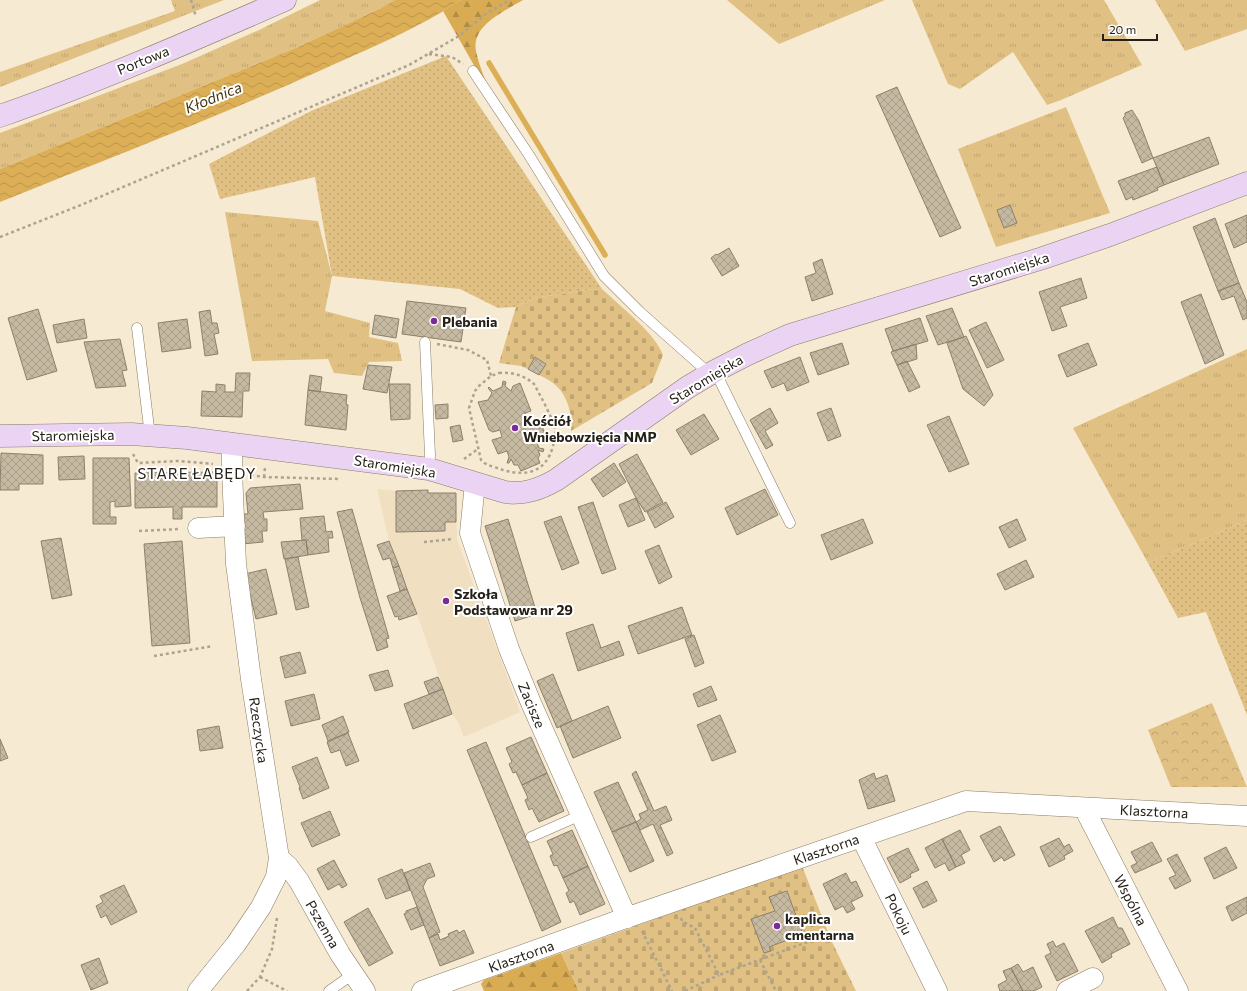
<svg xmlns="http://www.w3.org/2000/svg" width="1247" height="991" viewBox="0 0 1247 991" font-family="Commissioner,sans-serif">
<defs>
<pattern id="grass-tufts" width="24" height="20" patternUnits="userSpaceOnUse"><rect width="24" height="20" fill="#e1c083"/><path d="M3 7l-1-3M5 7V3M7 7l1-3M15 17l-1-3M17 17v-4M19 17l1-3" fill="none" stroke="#c1a570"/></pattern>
<pattern id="forest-firs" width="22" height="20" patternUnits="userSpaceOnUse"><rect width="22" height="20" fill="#d9ac53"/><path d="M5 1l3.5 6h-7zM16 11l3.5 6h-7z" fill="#b08c44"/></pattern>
<pattern id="cemetery-stones" width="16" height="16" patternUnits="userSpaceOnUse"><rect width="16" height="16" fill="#e1c083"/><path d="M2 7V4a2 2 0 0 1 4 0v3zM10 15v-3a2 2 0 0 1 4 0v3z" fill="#c1a570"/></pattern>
<pattern id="park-crowns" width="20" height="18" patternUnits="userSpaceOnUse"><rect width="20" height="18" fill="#e1c083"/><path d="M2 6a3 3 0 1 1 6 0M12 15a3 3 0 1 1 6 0" fill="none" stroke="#c1a570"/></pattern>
<pattern id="garden-dots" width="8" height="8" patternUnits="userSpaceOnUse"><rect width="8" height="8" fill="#e1c083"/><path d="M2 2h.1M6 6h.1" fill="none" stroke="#c1a570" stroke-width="1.8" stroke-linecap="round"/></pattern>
<pattern id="water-waves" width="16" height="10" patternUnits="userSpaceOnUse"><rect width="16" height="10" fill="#dcaf57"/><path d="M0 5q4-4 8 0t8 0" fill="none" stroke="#bd964b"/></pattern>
<pattern id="building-cross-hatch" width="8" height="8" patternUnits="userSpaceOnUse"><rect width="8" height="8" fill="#c5b9a1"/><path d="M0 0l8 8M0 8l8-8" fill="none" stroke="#a99f8a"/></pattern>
</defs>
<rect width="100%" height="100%" fill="#f7ead2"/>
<!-- built -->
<path fill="#f0dfc1" d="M377 489 396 491 428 490V493H456L457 539 520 712 464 737 458 722 452 714 417 614 389 541Z"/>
<!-- grass -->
<path fill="url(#grass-tufts)" d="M171 0H224L0 87V72L175 11Z
M320 0H395L381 8 298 47 0 169V133L182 64 259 30Z
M727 0H885L779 44Z
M912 0H1104L1142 65 1061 100 1047 105 1013 52 960 89 948 84Z
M1155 0H1247V29L1185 51Z
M1066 107 1110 213 996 247 958 149Z
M225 212 318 221 332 276 325 311 370 323 369 337 398 343 402 361 369 362 362 376 334 373 328 359 252 361Z
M1247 349V520L1148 563 1073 428Z"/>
<!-- forest -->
<path fill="url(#forest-firs)" d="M461 0H523C505 11 471 25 476 51 479 66 486 81 491 95L443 11Z
M561 953 579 991H484L481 984 484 980Z"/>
<!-- cemetery -->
<path fill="url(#cemetery-stones)" d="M602 289C620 306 655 333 663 355L652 383 571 431C573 415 567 393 553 383 549 380 544 377 539 375L545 363 535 357 528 369 521 366 499 363 516 307 534 298 587 290Z
M802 866 832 942 856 991H579L561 953Z"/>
<!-- park -->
<path fill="url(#park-crowns)" d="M1212 703 1247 787H1171L1148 730Z"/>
<!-- garden -->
<path fill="url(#garden-dots)" d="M446 56 602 289 587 290 534 298 516 307 498 308 460 289 332 276 315 177 220 199 209 164 311 111Z
M1247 520V715L1206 612 1178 618 1148 563Z"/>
<!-- water -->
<path fill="url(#water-waves)" d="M395 0H461C418 29 365 50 317 72 213 119 106 159 0 202V169L298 47 381 8Z"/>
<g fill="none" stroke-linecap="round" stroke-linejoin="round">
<!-- stream -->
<path stroke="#dcaf57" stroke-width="5.5" d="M489 63 605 255"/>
</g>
<!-- building -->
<path fill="url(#building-cross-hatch)" stroke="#8d816b" d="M897 87 961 228 940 237 876 96Z
M1132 110 1139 121 1153 158 1142 163 1123 118 1125 116V113Z
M1209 137 1219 164 1164 185 1153 158Z
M1157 167 1164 185 1157 188 1158 190 1133 200 1132 197 1126 200 1118 181Z
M1010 205 1017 223 1004 228 997 210Z
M1247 215V242L1234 248 1225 224Z
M1215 218 1239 283 1218 291 1193 227Z
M729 248 739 266 722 276 711 258 716 254 717 255Z
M822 259 833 294 812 301 805 277 816 273 813 263Z
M1081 278 1087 298 1060 307 1067 326 1052 331 1039 292Z
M1239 283 1247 302V318L1243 320 1234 296 1222 300 1218 291Z
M1201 294 1224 355 1205 364 1181 302Z
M407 301 466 308 461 342 402 334Z
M952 308 964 337 938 345 926 316Z
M38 309 57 371 27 380 8 318Z
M210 310 212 323H217L219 333 214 334 218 354 205 356 199 312Z
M375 315 399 319 396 338 372 334Z
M920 318 928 341 893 351 885 329Z
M84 319 87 338 57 343 53 325Z
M187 319 191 348 162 352 158 323Z
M986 322 1004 360 987 368 969 330Z
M966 336 993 395 984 406 963 389 947 343Z
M120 339 127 370 122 371 126 386 96 388 84 342Z
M842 343 849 364 818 375 810 353Z
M1088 343 1097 365 1067 377 1058 355Z
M916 344 917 359 897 365 891 352Z
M535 357 546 364 539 375 528 369Z
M800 357 809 382 787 391 784 383 772 388 764 371Z
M907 361 920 387 909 392 897 365Z
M368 365 392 367 387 393 363 389Z
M236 373H250L249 391H243L242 417 201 416 202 391 216 392V384L225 385V392H235Z
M310 375 322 377 320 392 308 390Z
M503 381 506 382 505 386 511 391 513 386 520 383 531 411 525 413 529 426 540 421 545 434 535 438 539 448 544 449 543 452 538 450 540 455 538 458 540 463 521 471 518 465H514L511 459 509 463H507L509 457 507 451 498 454 492 440 502 437 500 430 493 432 489 430 478 402 488 400 492 393 488 388 489 387 493 391 502 387Z
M389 384H410V419L391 420Z
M308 390 347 395 346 404 348 405 346 430 305 425Z
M448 404V418L436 419 435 405Z
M770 408 778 423 765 431 773 445 766 449 750 420Z
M831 408 841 436 828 441 817 413Z
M704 414 719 439 691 455 676 430Z
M949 416 969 464 949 472 927 425Z
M460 425 463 440 453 442 450 427Z
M1 453 43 455V484H19V490H0Z
M637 454 663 502 645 512 636 498 619 464Z
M84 456 85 479 59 480 58 457Z
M93 458H129L131 506 115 507V501L110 502V517H116V524H93Z
M614 463 626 482 603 497 591 479Z
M217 472V507H182V519H173V507L135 508V473Z
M300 484 303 509 263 512 264 519H267V531H262L263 542 242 544 241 514H248L246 493 250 488Z
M765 489 778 515 737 535 725 508Z
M428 490V493H456V522H445V531L396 532V491Z
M636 498 645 520 628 527 619 505Z
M593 502 616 569 602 574 578 507Z
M666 502 674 517 655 528 647 512Z
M352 509 389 638 386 639 388 647 377 651 360 598 337 512Z
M324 516 326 532 332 531 333 538H328L329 552 308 555 306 540H302L300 518Z
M561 516 579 563 562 570 544 522Z
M508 519 537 614 515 621 485 526Z
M863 519 873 543 831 560 821 535Z
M1017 519 1026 540 1009 548 999 527Z
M61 538 72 595 52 599 41 541Z
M306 540 308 555 284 559 281 542Z
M182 541 190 643 152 646 144 544Z
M389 541 399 566 393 568 390 558 383 560 377 545Z
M659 545 672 577 659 584 645 551Z
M298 557 309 607 296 610 285 559Z
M1026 560 1034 577 1005 590 997 574Z
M399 566 407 589 400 591 393 568Z
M266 569 277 614 256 619 245 574Z
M407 589 417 614 399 620 398 616 395 617 387 596Z
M682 607 692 635 638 654 628 626Z
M593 624 601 648 619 641 624 655 578 671 566 633Z
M694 635 704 663 695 667 685 639Z
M300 652 306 673 285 678 280 657Z
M388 670 393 686 375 691 369 675Z
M553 674 572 721 557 728 537 681Z
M438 677 443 689 429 694 424 682Z
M711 686 717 700 698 707 693 694Z
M443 689 452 714 413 729 404 704Z
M314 694 320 719 291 726 285 701Z
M608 706 621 738 573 758 560 726Z
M720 715 736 752 712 761 697 725Z
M343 716 349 732 328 741 322 725Z
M219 726 223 748 200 751 197 730Z
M348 733 359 761 346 766 340 750 331 753 327 742Z
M531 737 547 773 522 785 516 772 513 773 509 764 512 762 506 748Z
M0 739 8 758 0 761Z
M486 742 561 922 542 931 467 750Z
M317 757 329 788 303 799 299 788 300 787 292 767Z
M636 771 654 811 666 806 672 820 660 825 673 853 667 856 653 824 640 830 636 822 641 819 639 814 648 810 632 774Z
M547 773 564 811 539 822 532 808 529 810 525 800 528 798 522 785Z
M874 773 876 779 887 775 895 801 868 809 859 780Z
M618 782 636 822 612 832 594 792Z
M330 811 340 835 312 847 301 823Z
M636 822 654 861 630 872 612 832Z
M1000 826 1015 855 1004 861 1002 857 994 862 980 836Z
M572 830 588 866 563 878 557 865 554 866 550 856 553 854 547 841Z
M960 830 970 850 961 855 965 863 956 867 942 839Z
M1059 838 1064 847 1069 844 1073 851 1064 856 1065 859 1049 867 1040 847Z
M942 839 956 867 949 871 945 863 935 868 925 848Z
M1152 842 1162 861 1135 873 1131 866 1137 863 1131 852Z
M1226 847 1237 868 1214 879 1204 858Z
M908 848 919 870 910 874 911 877 900 883 887 858Z
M1177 854 1191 881 1175 889 1169 878 1176 875 1167 859Z
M334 860 347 885 342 888 339 884 328 890 317 869Z
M430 863 435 876 427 879 423 887 440 932 429 938 404 873Z
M588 866 605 904 580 915 574 901 570 903 566 893 569 891 563 878Z
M402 869 410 890 386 899 378 879Z
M846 873 851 883 856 881 863 896 851 902 855 909 847 913 843 906 835 910 823 884Z
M927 881 937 901 923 908 913 888Z
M124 885 137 912 111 925 106 915 101 918 96 906 103 902 100 896Z
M787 891 802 932 797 934 798 936 769 947 771 951 764 953 751 919 775 911 769 897Z
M1247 897V913L1232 921 1226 907Z
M417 907 424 925 411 930 404 914 406 913V911Z
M368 908 393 953 369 966 344 922Z
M1113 917 1118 928H1122L1130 944 1111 954 1112 957 1102 963 1085 931Z
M457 930 459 933 464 930 474 953 440 966 429 938 438 934 440 940 449 936 448 934Z
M1053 941 1056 947 1064 943 1078 971 1057 981 1045 956 1051 953 1047 944Z
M99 958 108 983 91 990 81 965Z
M1018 964 1023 972 1033 967 1042 987 1034 991H1023L1011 968Z
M1011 968 1023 991H1000L998 985 1007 980 1003 971Z"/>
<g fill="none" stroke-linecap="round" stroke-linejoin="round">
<defs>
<path id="lane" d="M473 71 529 155 604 276 640 312 710 374
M137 328 150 436
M425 342 430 455 429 469
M715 371 790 523
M531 837 581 815
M329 991 353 974"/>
<path id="street" d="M475 483 470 533 509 649 531 703 627 918
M198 528 235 526
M1084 808 1178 991
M861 837 937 991
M279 858 288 866 299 881 340 954 365 991
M198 991 236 944 261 907 276 877 279 858 251 679 236 564 232 471V443
M422 991 617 921 966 801 1247 816
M1067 991 1093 978"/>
<path id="secondary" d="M0 116C97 82 191 41 285 0
M0 436 131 434 187 438 429 469 505 492C524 495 540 489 556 480L688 387 715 371 748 354 790 335 1043 258 1110 235 1247 183"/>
</defs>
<!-- lane casing -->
<use href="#lane" stroke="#897c67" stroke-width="11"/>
<!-- street casing -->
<use href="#street" stroke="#897c67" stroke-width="21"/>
<!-- secondary casing -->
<use href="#secondary" stroke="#897c67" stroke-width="23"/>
<!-- path -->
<path stroke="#aea391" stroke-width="2.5" stroke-dasharray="3 3" stroke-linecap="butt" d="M191 0 196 17
M429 54 452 57 463 64
M0 237 81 205 409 65 459 36 487 13 510 0
M437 344 468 350 487 360 491 376
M499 373C512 372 524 375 534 384 540 395 552 417 555 428 557 433 554 441 553 446 546 472 527 477 503 470 496 467 486 466 481 460L469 408 475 391 479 386 491 376Z
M554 441 560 442 579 438
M133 454 138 463 178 461 213 464
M464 459 478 449
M251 475 264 477 340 479
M264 477 265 467
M139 531 180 529
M424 542 453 539
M154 656 213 646
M681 918 682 921 695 928 719 975 818 938
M642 931 672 991
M760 960 776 991
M260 977 287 991
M247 991 260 977 272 949 277 918
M685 991 719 975"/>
<!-- lane -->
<use href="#lane" stroke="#fff" stroke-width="10"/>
<!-- street -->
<use href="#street" stroke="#fff" stroke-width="20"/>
<!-- secondary -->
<use href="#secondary" stroke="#ebd3f4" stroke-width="22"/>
</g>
<!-- markers -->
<g fill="#7d2a99" stroke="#fff" stroke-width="1.5">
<circle cx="434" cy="321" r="4"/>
<circle cx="515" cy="428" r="4"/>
<circle cx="446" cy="601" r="4"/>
<circle cx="777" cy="926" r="4"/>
</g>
<g text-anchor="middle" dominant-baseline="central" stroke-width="4" stroke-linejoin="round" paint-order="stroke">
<!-- street labels -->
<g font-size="14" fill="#262118" stroke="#fff">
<text transform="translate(143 60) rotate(-22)">Portowa</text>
<text transform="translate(1009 269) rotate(-18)">Staromiejska</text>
<text transform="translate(706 379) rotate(-31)">Staromiejska</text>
<text transform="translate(73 435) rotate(-1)">Staromiejska</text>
<text transform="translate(395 466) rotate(9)">Staromiejska</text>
<text transform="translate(532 705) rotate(67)">Zacisze</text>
<text transform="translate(259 730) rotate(82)">Rzeczycka</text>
<text transform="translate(1154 811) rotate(3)">Klasztorna</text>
<text transform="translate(826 849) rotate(-19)">Klasztorna</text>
<text transform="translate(1131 900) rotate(63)">Wspólna</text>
<text transform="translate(899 914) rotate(64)">Pokoju</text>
<text transform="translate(323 924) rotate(60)">Pszenna</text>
<text transform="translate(521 956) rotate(-20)">Klasztorna</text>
</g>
<!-- poi labels -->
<g font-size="14" font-weight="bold" fill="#262118" stroke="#fff" text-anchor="start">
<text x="442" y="321">Plebania</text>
<text x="523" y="420">Kościół<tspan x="523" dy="16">Wniebowzięcia NMP</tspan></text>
<text x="454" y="593">Szkoła<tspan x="454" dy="16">Podstawowa nr 29</tspan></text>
<text x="785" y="918">kaplica<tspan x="785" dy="16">cmentarna</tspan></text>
</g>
<!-- water labels -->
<g font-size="15" font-style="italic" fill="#46340d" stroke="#fff">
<text transform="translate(213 97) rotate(-22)">Kłodnica</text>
</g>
<!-- neighbourhood labels -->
<g font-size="15" letter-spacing="1" fill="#262118" stroke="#fff">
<text x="197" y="473">STARE ŁABĘDY</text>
</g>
</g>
<!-- scale -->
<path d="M1103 34v6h54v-6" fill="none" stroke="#262118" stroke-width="2"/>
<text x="1109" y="34" font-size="12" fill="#262118" stroke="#ffffff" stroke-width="3" paint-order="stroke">20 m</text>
</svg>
